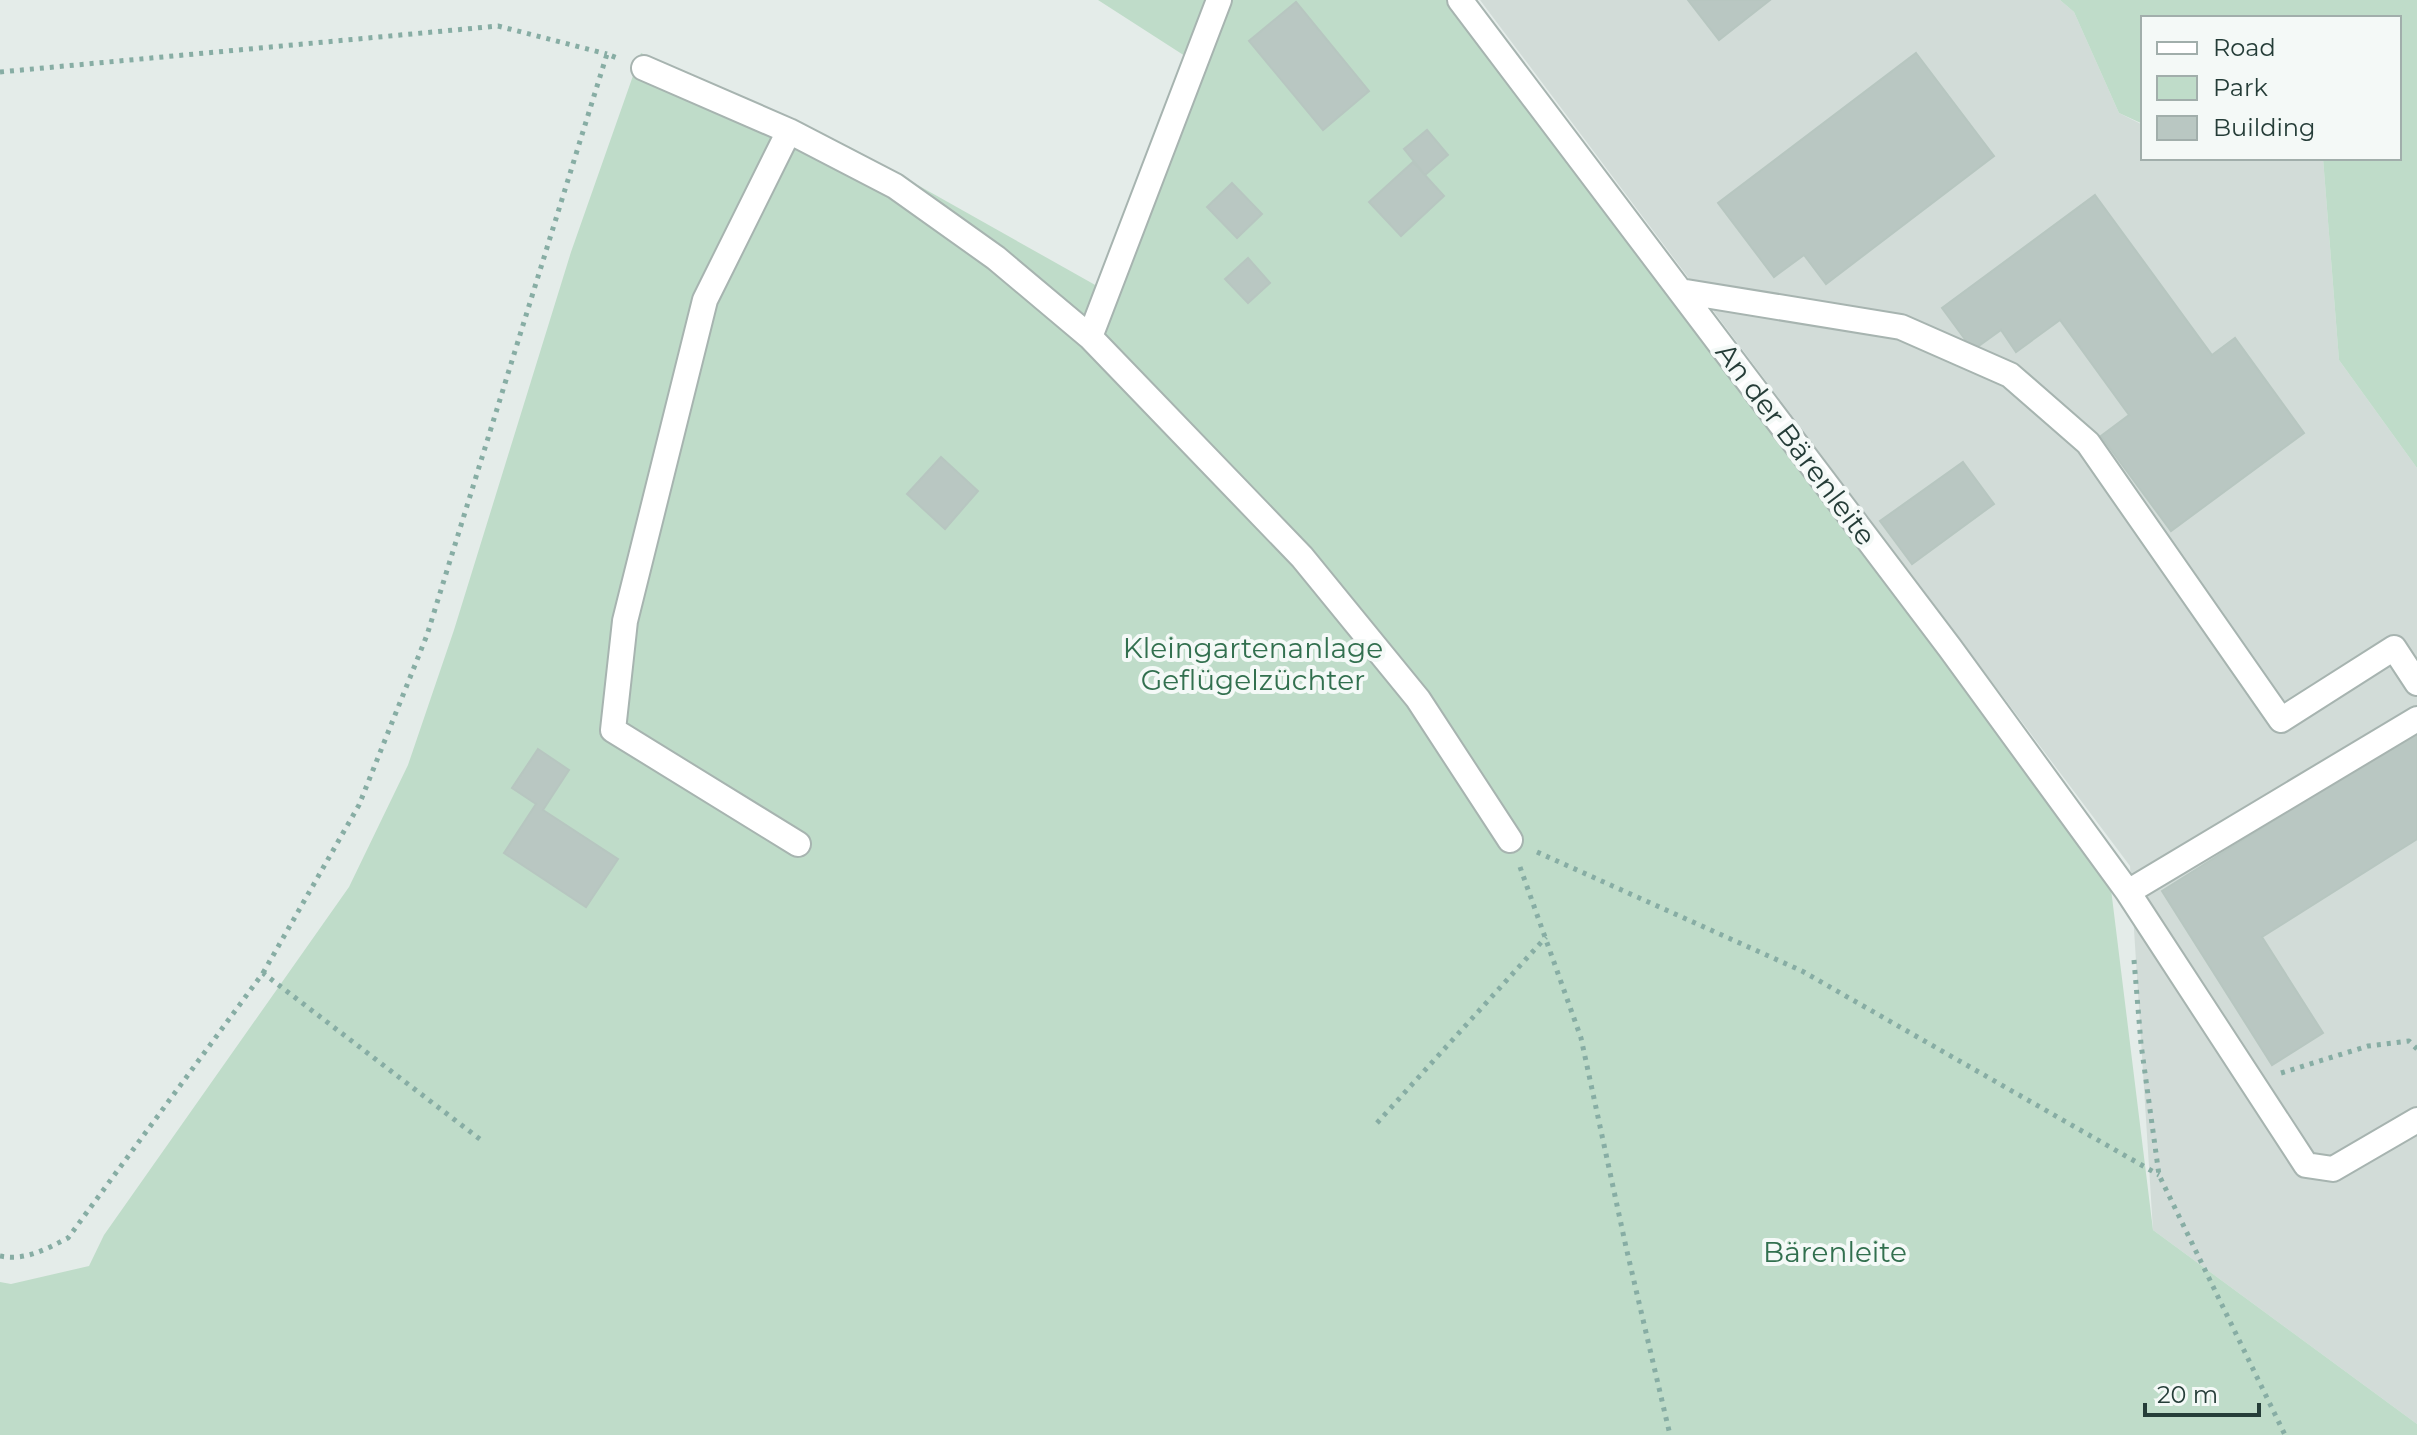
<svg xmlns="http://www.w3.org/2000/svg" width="2417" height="1435" viewBox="0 0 2417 1435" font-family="Montserrat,sans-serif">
<rect width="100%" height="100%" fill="#e4ece9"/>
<!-- built -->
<path fill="#d2dcd8" d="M1480 0H2060L2074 12 2119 113 2143 125V158H2323L2339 360 2417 468V1424L2153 1230 2130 866Z"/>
<!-- green -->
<path fill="#bfdcc9" d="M1098 0H1447L2110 881 2153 1230 2417 1424V1435H0V1282L11 1284 89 1266 104 1235 349 887 408 765 454 630 571 252 641 53 850 147 1097 286 1185 56Z
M2060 0H2417V468L2339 360 2323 158H2399V18H2143V124L2119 113 2074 12Z"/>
<!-- building -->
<path fill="#b9c7c2" stroke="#b7c6c0" stroke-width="2" d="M1688 0H1770L1719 40Z
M1296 2 1369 91 1323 130 1249 41Z
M1916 53 1994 156 1826 284 1804 255 1774 277 1718 203Z
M1427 130 1448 155 1425 175 1404 149Z
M1413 162 1444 196 1401 236 1369 202Z
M1232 183 1262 214 1237 238 1207 207Z
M2095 195 2212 355 2235 338 2304 433 2171 531 2101 436 2129 415 2060 320 2016 352 2001 330 1973 350 1942 308Z
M1248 258 1270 283 1248 303 1225 279Z
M941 457 978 491 945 529 907 494Z
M1963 462 1994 504 1912 564 1880 521Z
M2417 730V839L2262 937 2323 1033 2272 1065 2162 891Z
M538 749 569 770 543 810 618 859 586 907 504 853 536 804 512 788Z"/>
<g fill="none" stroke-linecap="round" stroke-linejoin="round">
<defs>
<path id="minor" d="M1460 0 1950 648 2128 892 2306 1165 2333 1169 2417 1120
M644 68 789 131 895 186 996 258 1090 337 1219 0
M789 131 705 300 625 621 613 730 798 844
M1680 291 1901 327 2010 375 2088 443 2281 720 2394 648 2417 683
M1090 337 1302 557 1418 699 1510 840
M2128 892 2417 719"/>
</defs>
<!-- minor casing -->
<use href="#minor" stroke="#a7b4b0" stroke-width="28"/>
<!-- path -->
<path stroke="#87ada4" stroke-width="5" stroke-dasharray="4 6" stroke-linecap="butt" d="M0 72 498 26 607 54
M1537 852 1802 971 2159 1175
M1520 867 1581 1038 1626 1247 1670 1435
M2134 960 2141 1044 2159 1175 2285 1435
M263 973 359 805 427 635 607 54 617 58
M2281 1073 2368 1046 2409 1041 2417 1049
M1377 1123 1546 937
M0 1256C26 1261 46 1249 68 1238L263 973 481 1140"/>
<!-- minor -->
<use href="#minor" stroke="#fff" stroke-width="24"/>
</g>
<g text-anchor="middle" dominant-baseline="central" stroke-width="8" stroke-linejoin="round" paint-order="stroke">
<!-- street labels -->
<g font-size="28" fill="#253d38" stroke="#f4f9f7">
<text transform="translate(1796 444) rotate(53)">An der Bärenleite</text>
</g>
<!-- park labels -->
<g font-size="28" fill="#32704f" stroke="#f4f9f7">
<text x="1253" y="648">Kleingartenanlage<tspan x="1253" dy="32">Geflügelzüchter</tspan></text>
<text x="1835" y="1252">Bärenleite</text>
</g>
</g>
<!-- legend -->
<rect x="2141" y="16" width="260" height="144" fill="#f4f9f7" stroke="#a1aeab" stroke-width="2"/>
<rect x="2157" y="42" width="40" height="12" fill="#ffffff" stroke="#a1aeab" stroke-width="2"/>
<text x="2213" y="56" font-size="24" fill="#253d38">Road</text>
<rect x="2157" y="76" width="40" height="24" fill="#bfdcc9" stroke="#a1aeab" stroke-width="2"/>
<text x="2213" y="96" font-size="24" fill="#253d38">Park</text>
<rect x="2157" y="116" width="40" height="24" fill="#b9c7c2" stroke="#a1aeab" stroke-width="2"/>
<text x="2213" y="136" font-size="24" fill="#253d38">Building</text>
<!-- scale -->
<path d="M2145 1403v12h114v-12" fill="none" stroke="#253d38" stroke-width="4"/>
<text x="2157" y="1403" font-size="24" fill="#253d38" stroke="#f4f9f7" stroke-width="6" paint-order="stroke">20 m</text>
</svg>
